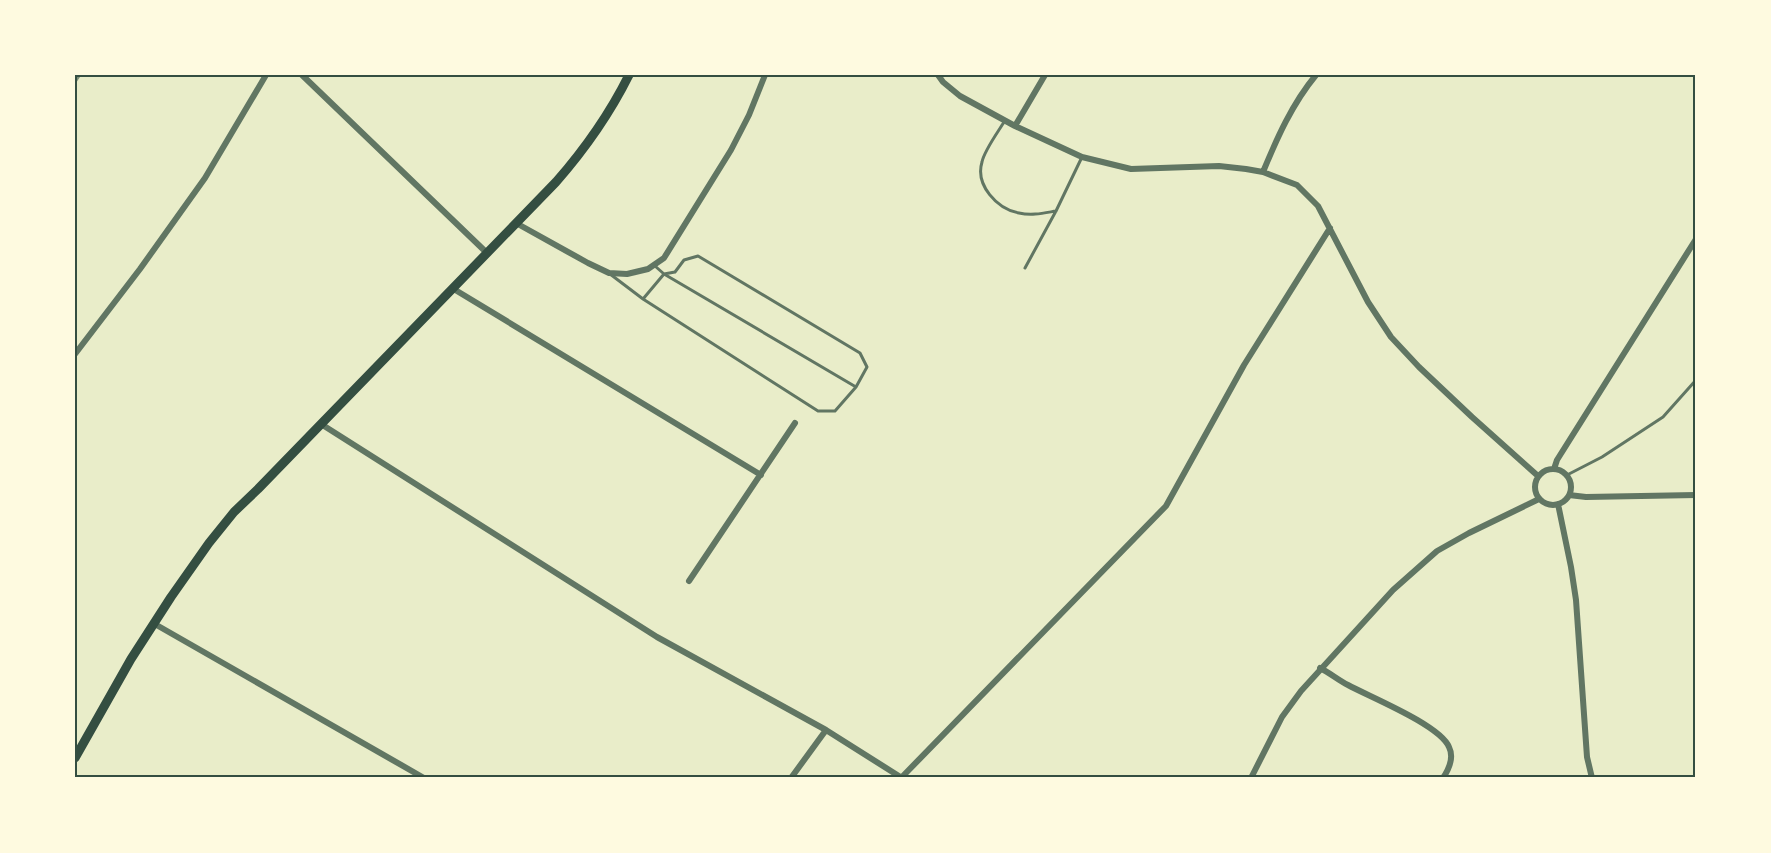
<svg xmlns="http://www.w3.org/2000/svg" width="1771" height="853" viewBox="0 0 1771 853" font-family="Quicksand,sans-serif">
<rect width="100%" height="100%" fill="#e9edc9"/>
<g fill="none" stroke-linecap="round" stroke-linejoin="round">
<!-- service -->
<path stroke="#617663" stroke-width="3" d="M1004 122C998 132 984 151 982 162 975 185 997 209 1019 213 1032 216 1044 213 1056 211
M655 266 664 274 856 387
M1025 268 1056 211 1082 157
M610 274 643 299 818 411H835L856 387 867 367 860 353 698 256 684 260 675 272 664 274 643 299
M1567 475 1602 457 1663 417 1696 380"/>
<!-- minor -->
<path stroke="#617663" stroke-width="6" d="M302 75 487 253
M938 75 943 82 960 96 1015 126 1082 157 1131 169 1219 166 1246 169 1263 172 1297 185 1318 206 1368 302 1391 337 1419 367 1472 417 1538 476
M1015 126 1045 75
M1263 172C1277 138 1292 104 1316 75
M516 223 588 263 609 273 627 274 648 269 664 258 731 150 749 115 765 75
M452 288 761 475
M75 354 140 269 205 178 266 75
M321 424 657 637 826 730 902 778
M1535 487a18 18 0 1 1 36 0a18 18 0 1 1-36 0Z
M1554 469 1557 460 1696 239
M1569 495 1586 497 1696 495
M1558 504 1571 567 1576 600 1587 757 1592 778
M689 581 795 423
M153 623 424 778
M1320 668C1330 673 1338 680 1348 685 1370 697 1440 725 1449 747 1454 757 1449 769 1443 778
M791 778 826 730
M901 778 1166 506 1244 365 1330 228
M1251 778 1282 717 1301 691 1393 590 1437 551 1469 533 1539 499"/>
<!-- secondary -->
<path stroke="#344e41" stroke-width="9" d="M75 758 131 659 171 597 209 543 234 512 258 489 556 182C585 149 609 115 629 75"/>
<!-- rail -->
<path stroke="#7c8e77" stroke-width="4" d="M75 81 79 75"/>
</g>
<!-- border -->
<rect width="1771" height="853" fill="none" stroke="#fefae0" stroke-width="153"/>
<rect x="76" y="76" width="1618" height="700" fill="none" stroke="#344e41" stroke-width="2"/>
</svg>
